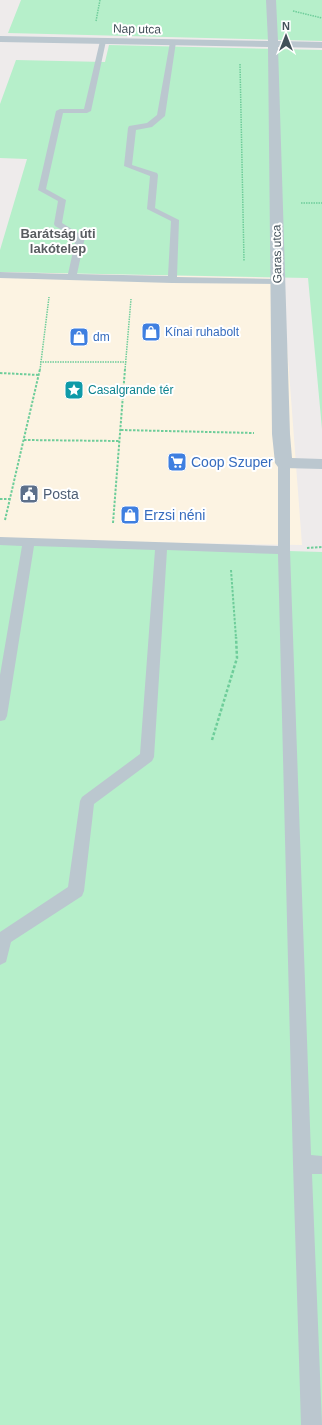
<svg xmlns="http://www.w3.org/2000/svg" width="322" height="1425" viewBox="0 0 322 1425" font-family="Helvetica,sans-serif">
<rect width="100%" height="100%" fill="#eeebeb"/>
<!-- commercial -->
<path fill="#fcf3e2" d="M0 272 282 278 302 545 0 540Z"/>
<!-- green -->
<path fill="#b6efca" d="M21 0H322V41L8 33Z
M109 45 322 50V429L308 278 0 272V250L27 159 0 158V104L16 60 105 62Z
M0 542 322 552V1425H0Z"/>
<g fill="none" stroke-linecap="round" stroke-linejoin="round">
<!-- path-far2 -->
<path stroke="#6ecd9a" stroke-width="1.5" stroke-dasharray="1.5 1" stroke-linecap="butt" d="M293 11 322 18
M96 21 100 0
M240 64 244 261
M301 203H322
M40 362H127
M40 370 49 297
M125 370 131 299"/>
<!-- path-far1 -->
<path stroke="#6ecd9a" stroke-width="2" stroke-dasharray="2.5 1.5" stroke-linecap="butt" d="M0 373 39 375
M121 430 254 433
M24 440 120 441
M0 499H10
M5 520 40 369
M113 523 125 369
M307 548 322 547
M231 570 236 638"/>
<!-- path -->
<path stroke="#6ecd9a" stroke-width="2.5" stroke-dasharray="3 2" stroke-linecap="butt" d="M212 740 237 658 236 637"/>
<!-- service -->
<path fill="#bbc7cf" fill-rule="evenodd" d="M103 39 106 41 91 111 87 113H63L46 189 66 200 62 223 85 237 77 274 168 276 171 221 147 209 150 176 124 166 128 128 129 126 147 123 157 115 170 42 173 40 176 42 165 116 152 127 136 130 132 165 157 173 158 175 155 208 179 220 177 277 278 279 283 282 281 284 172 283 0 278V272L68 274 76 238 55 226 54 224 58 201 38 190 56 111 60 109H84L100 41Z
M284 460 288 461 290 463V550L311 1155 322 1156V1174H312L322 1425H301L293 1164 278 554 167 550 154 757 152 761 94 804 84 891 82 896 11 942 6 962 0 965V932L68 887 80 801 82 797 140 754 155 550 34 546 7 716 5 720 0 721V675L22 546 0 545V537L278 546V463L280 461Z"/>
<!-- minor -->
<path fill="#bbc7cf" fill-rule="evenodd" d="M266 0H276L278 41 322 42V48L278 47 290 434 292 458 322 459V469L284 468 278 467 275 463 272 434 268 47 0 42V36L268 41Z"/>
</g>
<!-- icons -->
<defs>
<symbol id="shop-square" viewBox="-11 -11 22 22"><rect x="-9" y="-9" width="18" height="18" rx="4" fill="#3f7fe0" stroke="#fff"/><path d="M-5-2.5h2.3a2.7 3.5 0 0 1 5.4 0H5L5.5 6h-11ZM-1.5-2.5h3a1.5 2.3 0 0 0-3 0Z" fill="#fff"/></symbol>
<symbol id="sight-square" viewBox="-11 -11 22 22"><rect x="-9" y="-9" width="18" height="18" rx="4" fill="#0f9aa8" stroke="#fff"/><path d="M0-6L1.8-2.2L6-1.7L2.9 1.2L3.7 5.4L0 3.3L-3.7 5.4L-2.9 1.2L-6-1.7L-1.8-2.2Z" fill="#fff"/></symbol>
<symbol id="supermarket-square" viewBox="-11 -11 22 22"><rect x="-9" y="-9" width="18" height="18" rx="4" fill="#3f7fe0" stroke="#fff"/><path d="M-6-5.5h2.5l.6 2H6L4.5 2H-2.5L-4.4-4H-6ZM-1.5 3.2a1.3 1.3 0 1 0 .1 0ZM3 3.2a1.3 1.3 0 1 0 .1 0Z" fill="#fff"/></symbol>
<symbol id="civic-square" viewBox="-11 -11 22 22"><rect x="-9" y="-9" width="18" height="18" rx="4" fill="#5c6f8a" stroke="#fff"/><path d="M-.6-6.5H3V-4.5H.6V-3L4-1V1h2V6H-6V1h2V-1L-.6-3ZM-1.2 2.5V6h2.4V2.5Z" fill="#fff"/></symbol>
</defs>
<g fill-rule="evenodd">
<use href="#shop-square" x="140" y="321" width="22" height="22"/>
<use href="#shop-square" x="68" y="326" width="22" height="22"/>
<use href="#sight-square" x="63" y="379" width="22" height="22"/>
<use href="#supermarket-square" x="166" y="451" width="22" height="22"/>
<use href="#civic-square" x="18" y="483" width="22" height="22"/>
<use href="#shop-square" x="119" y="504" width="22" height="22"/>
</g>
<g text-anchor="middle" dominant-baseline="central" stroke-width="4" stroke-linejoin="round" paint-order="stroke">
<!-- far-street labels -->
<g font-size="12" fill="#435059" stroke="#fff">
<text transform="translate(137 29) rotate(1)">Nap utca</text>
<text transform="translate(277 254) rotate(-91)">Garas utca</text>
</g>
<!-- far-shop labels -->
<g font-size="12" fill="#366cbe" stroke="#fff" text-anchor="start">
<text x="165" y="332">Kínai ruhabolt</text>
<text x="93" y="337">dm</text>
</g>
<!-- far-culture labels -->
<g font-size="12" fill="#0d838f" stroke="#fff" text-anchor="start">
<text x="88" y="390">Casalgrande tér</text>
</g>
<!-- far-quarter labels -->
<g font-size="13" font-weight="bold" fill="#585c60" stroke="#fff">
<text x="58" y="233">Barátság úti<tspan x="58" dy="15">lakótelep</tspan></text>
</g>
<!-- shop labels -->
<g font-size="14" fill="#366cbe" stroke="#fff" text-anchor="start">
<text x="191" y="462">Coop Szuper</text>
<text x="144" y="515">Erzsi néni</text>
</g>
<!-- service labels -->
<g font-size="14" fill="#4e5e75" stroke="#fff" text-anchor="start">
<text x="43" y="494">Posta</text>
</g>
</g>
<!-- north arrow -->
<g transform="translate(286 36)" stroke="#ffffff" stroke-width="3" paint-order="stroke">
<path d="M0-3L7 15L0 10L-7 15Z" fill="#435059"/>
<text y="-6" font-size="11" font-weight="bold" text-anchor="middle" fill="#435059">N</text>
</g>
</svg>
